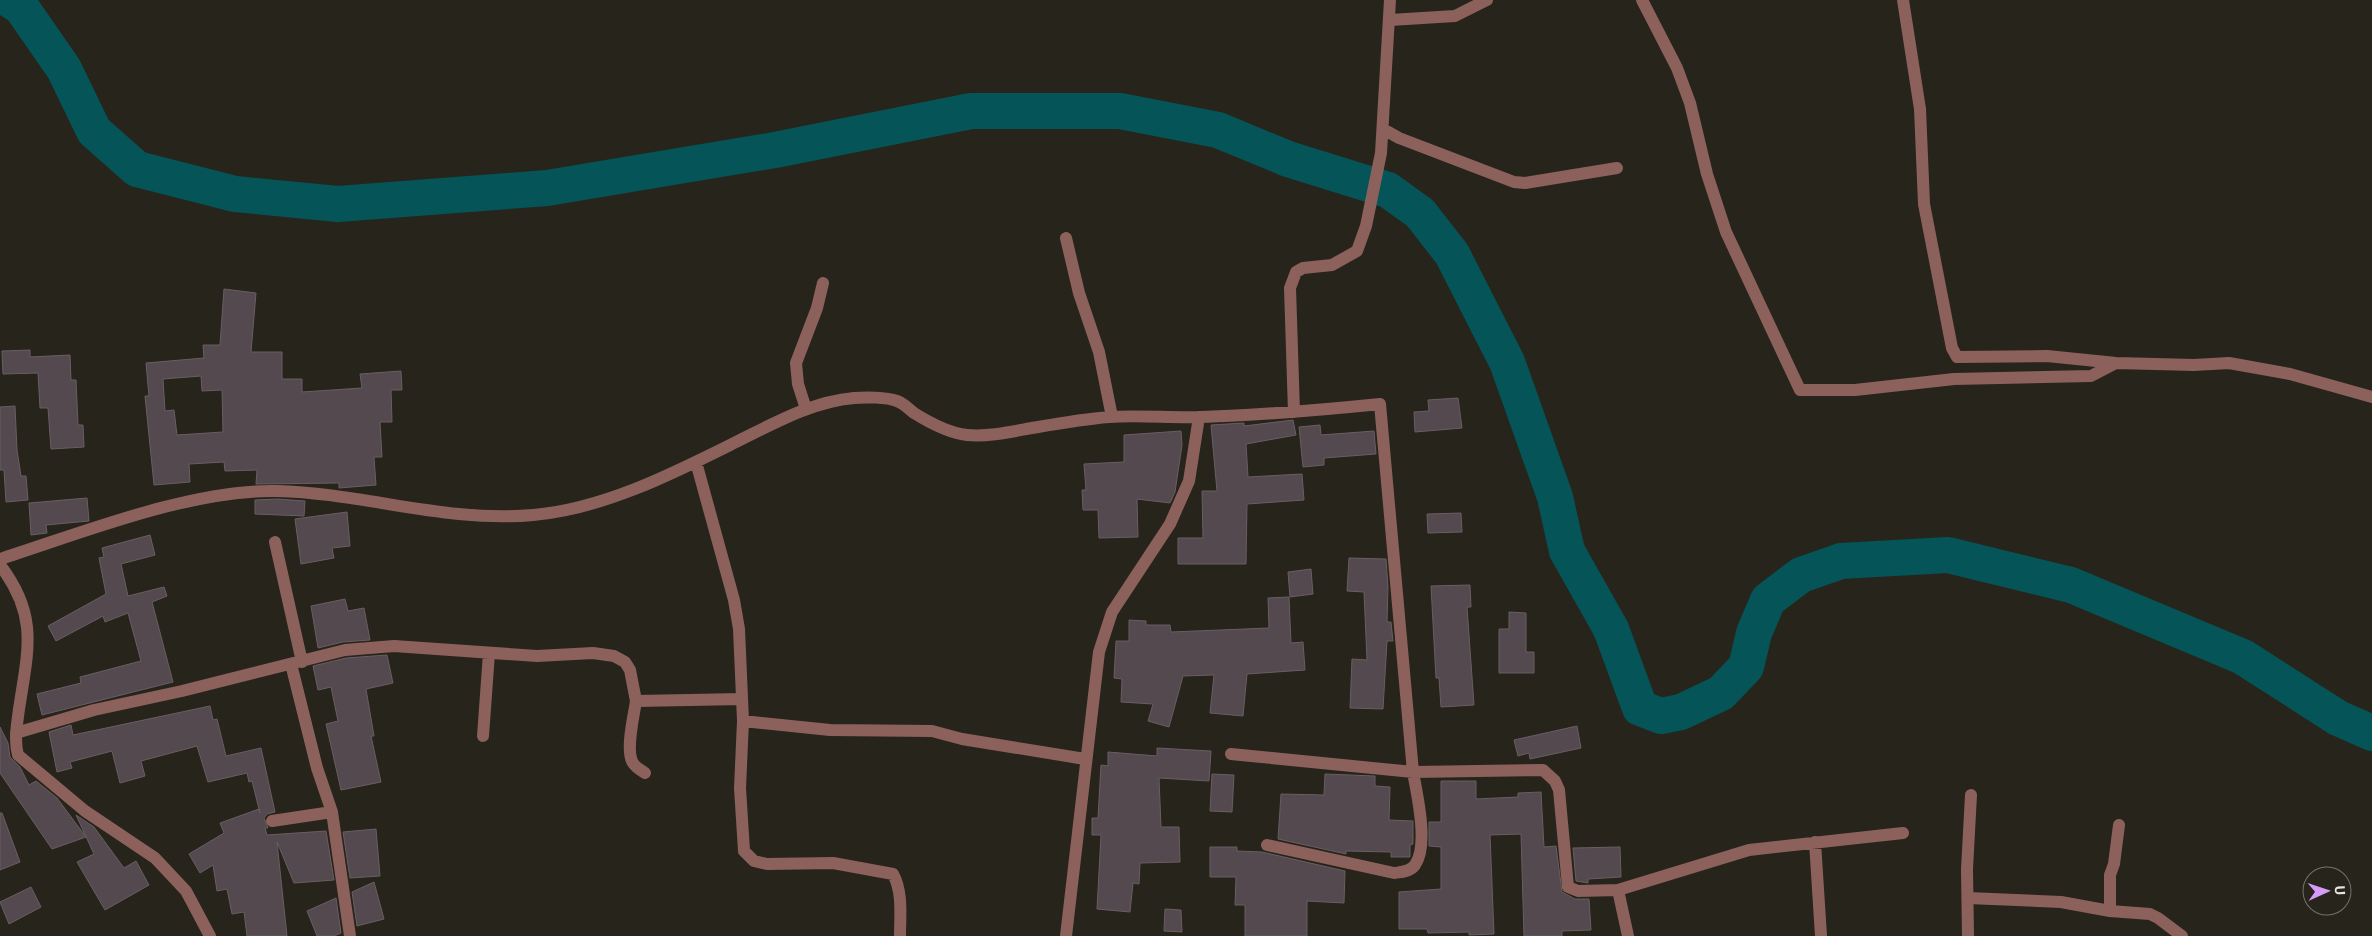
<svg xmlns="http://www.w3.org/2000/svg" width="2372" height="936" viewBox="0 0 2372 936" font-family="Roboto,sans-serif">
<rect width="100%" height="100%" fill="#27241b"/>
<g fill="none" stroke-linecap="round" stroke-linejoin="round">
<!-- river -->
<path stroke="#055458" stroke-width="36" d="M10 0 21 7 64 69 94 131 137 169 235 194 338 204 547 188 775 150 971 111H1120L1218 130 1288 159 1388 190 1420 213 1452 254 1507 362 1555 497 1567 551 1611 629 1640 708 1661 716 1681 712 1721 693 1746 667 1754 633 1768 600 1801 575 1841 561 1948 555 2071 585 2243 657 2338 718 2372 733"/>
</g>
<!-- building -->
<path fill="#54494e" stroke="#695e63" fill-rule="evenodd" d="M224 289 256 293 251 352H282V379H302V392L362 388 360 374 401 371 402 390H391L392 422H380L382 457H374L376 485 339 488V483L256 484 257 470 225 471 224 462 189 464 190 482 154 485 145 396H149L146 363 204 358 203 345H220ZM201 376 202 391 222 390 223 432 177 435 174 410 165 411 163 379Z
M30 350V357L70 355 71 380H76L78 425H83L84 447 51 449 48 408H40L38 373 3 374 2 351Z
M1458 398 1462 428 1415 432 1414 412 1429 411 1428 400Z
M15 406 17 450 21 476H26L28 500 6 502 4 470H0V407Z
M1293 420 1296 435 1246 444 1248 477 1302 474 1304 500 1247 504 1246 564H1178V538H1203L1202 491H1217L1211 425 1244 423V426Z
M1320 425 1321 435 1374 431 1376 454 1324 458V465L1303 467 1299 427Z
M1181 431 1182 445 1175 492 1170 503 1137 499 1138 537 1099 538 1098 510H1083L1082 490H1086L1084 464 1124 462V435Z
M87 498 89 521 46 525 47 533 31 535 29 503Z
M277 499 305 501 304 516 255 514V500Z
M347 512 350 546 332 548 334 558 301 564 295 519Z
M1461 513 1462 532 1428 533 1427 514Z
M150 535 155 555 121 564 128 596 164 587 167 596 152 602 173 682 42 715 37 694 81 683 80 677 141 661 128 613 105 622 103 616 56 641 48 626 106 594 99 558 104 557 102 548Z
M1349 558 1386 559 1388 587 1387 622H1391L1393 641H1387L1383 709 1350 708 1352 659 1367 660 1364 592 1347 591Z
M1311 569 1313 594 1290 597 1288 572Z
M1470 585 1471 607H1467L1474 705 1441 707 1439 678H1436L1431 586Z
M1289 597 1291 643 1303 642 1305 670 1247 674 1243 716 1210 713 1214 675 1183 676 1169 727 1148 721 1153 704 1121 702 1122 679 1114 678 1116 641H1129V620L1146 621V625H1170L1171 632 1269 628 1268 598Z
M345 599 348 611 364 608 370 640 343 642 318 648 311 606Z
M1509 612 1526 613V652H1534V673H1499V629H1509Z
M387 655 393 683 366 689 374 736H371L381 782 341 790 326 724 338 721 331 687 318 690 313 666 346 658Z
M210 706 213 720 217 719 226 756 261 748 275 812 267 814 264 818 268 828H265L267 835 326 831 334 880 294 883 277 842 287 936H247L244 912 232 914 227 889 217 891 213 865 200 873 189 854 224 833 220 823 259 809 260 813 252 781 249 782 247 773 208 782 197 746 141 761 145 776 120 783 112 751 70 762 72 768 57 772 49 732 71 725 73 735Z
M1577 726 1581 748 1530 759 1529 753 1518 756 1514 740Z
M0 727 8 743 10 757 20 767 29 785 36 781 57 798 86 837 52 849 0 773Z
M1157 748 1211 751 1209 781 1159 778 1161 827H1179L1180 862 1140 863 1139 884 1133 883 1130 912 1097 909 1101 835H1092V818H1098L1101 765 1108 766V752L1157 756Z
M1212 774 1234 775 1232 812 1210 811Z
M1325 774 1375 776V786L1390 787 1389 820 1413 821V844L1410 845V857H1391V852L1346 851V854L1278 839 1281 794 1324 795Z
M1441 781H1476V799L1518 797V793L1541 792 1544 847 1556 846 1562 892 1575 899H1589L1591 930 1562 931V936H1524L1521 834 1490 835 1494 934 1469 935V932L1428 933 1427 929H1399V892L1441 889V847L1429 846V822H1441Z
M0 813H2L20 862 0 870Z
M76 815 94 827 124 868 136 861 149 885 105 910 77 862 94 854Z
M376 829 380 876 350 878 343 832Z
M1210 847H1237V851L1262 852 1345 871 1344 903 1307 901V936H1245V905H1235L1236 877H1210Z
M1620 847 1621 877 1588 879V883L1576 881 1573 848Z
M374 882 384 919 357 926 352 892Z
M31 887 41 907 9 924 0 902Z
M336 898 341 933 334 936H317L307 911Z
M1165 909 1181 910 1182 932 1164 931Z"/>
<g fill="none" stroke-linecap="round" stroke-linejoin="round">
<!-- minor -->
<path stroke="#8c615c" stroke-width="12" d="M1642 0 1677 68 1690 103 1707 174 1726 232 1800 390H1855L1954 379 2091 376 2116 363
M1903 0 1920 109 1924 204 1952 348 1957 357 2047 356 2116 363 2194 365 2229 363 2290 374 2372 397
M1390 20 1455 16 1487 0
M1383 129 1399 138 1514 182 1525 183 1617 168
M1066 238 1079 293 1099 352 1112 417
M806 409 798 384 796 363 817 308 823 283
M1294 412 1290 288 1296 272 1303 268 1332 265 1357 251 1366 226 1381 153 1390 0
M696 462 734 600 739 629 743 721 740 788 744 851 754 861 767 864 833 863 893 874C903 892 900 916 900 936
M275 542 302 662
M0 559C82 533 191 489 277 491 363 493 446 523 533 515 603 509 672 474 734 443 773 424 810 402 854 398 865 397 886 397 897 401 903 403 909 409 914 413 930 423 948 433 967 435 991 437 1014 431 1038 427 1061 423 1085 419 1109 417 1139 415 1171 418 1202 417 1261 415 1321 410 1380 404L1413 772C1417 795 1429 845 1415 865 1410 872 1401 872 1394 873L1267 845
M0 565C39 616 28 650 19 709 17 725 14 740 18 755L85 811 155 858 186 891 210 936
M291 664 317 768 332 812 350 936
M636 701C634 715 625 751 633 763 636 768 641 770 645 773
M743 721 830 730 932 731 962 739 1085 759
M16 733 94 710 182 691 345 650 394 646 537 656 593 653 614 656 625 662 630 670 636 701 742 699
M483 736 489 653
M1231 754 1413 772 1543 770 1555 781 1559 790 1568 887 1578 891 1618 890
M272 821 332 812
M1815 842 1821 936
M1968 898 2061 902 2110 911 2150 914 2158 918 2182 936
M2110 911V875L2114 864 2119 825
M1066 936 1099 652 1112 612 1170 524 1189 481 1199 417
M1628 936 1618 890 1749 850 1903 833
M1968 936 1967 869 1971 795"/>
</g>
<!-- north arrow -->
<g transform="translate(2327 891) rotate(87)"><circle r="24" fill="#27241b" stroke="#74726a"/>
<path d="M0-4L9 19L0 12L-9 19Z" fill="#d59bfa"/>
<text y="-8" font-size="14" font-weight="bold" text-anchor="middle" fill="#e8e6e0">U</text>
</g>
</svg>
